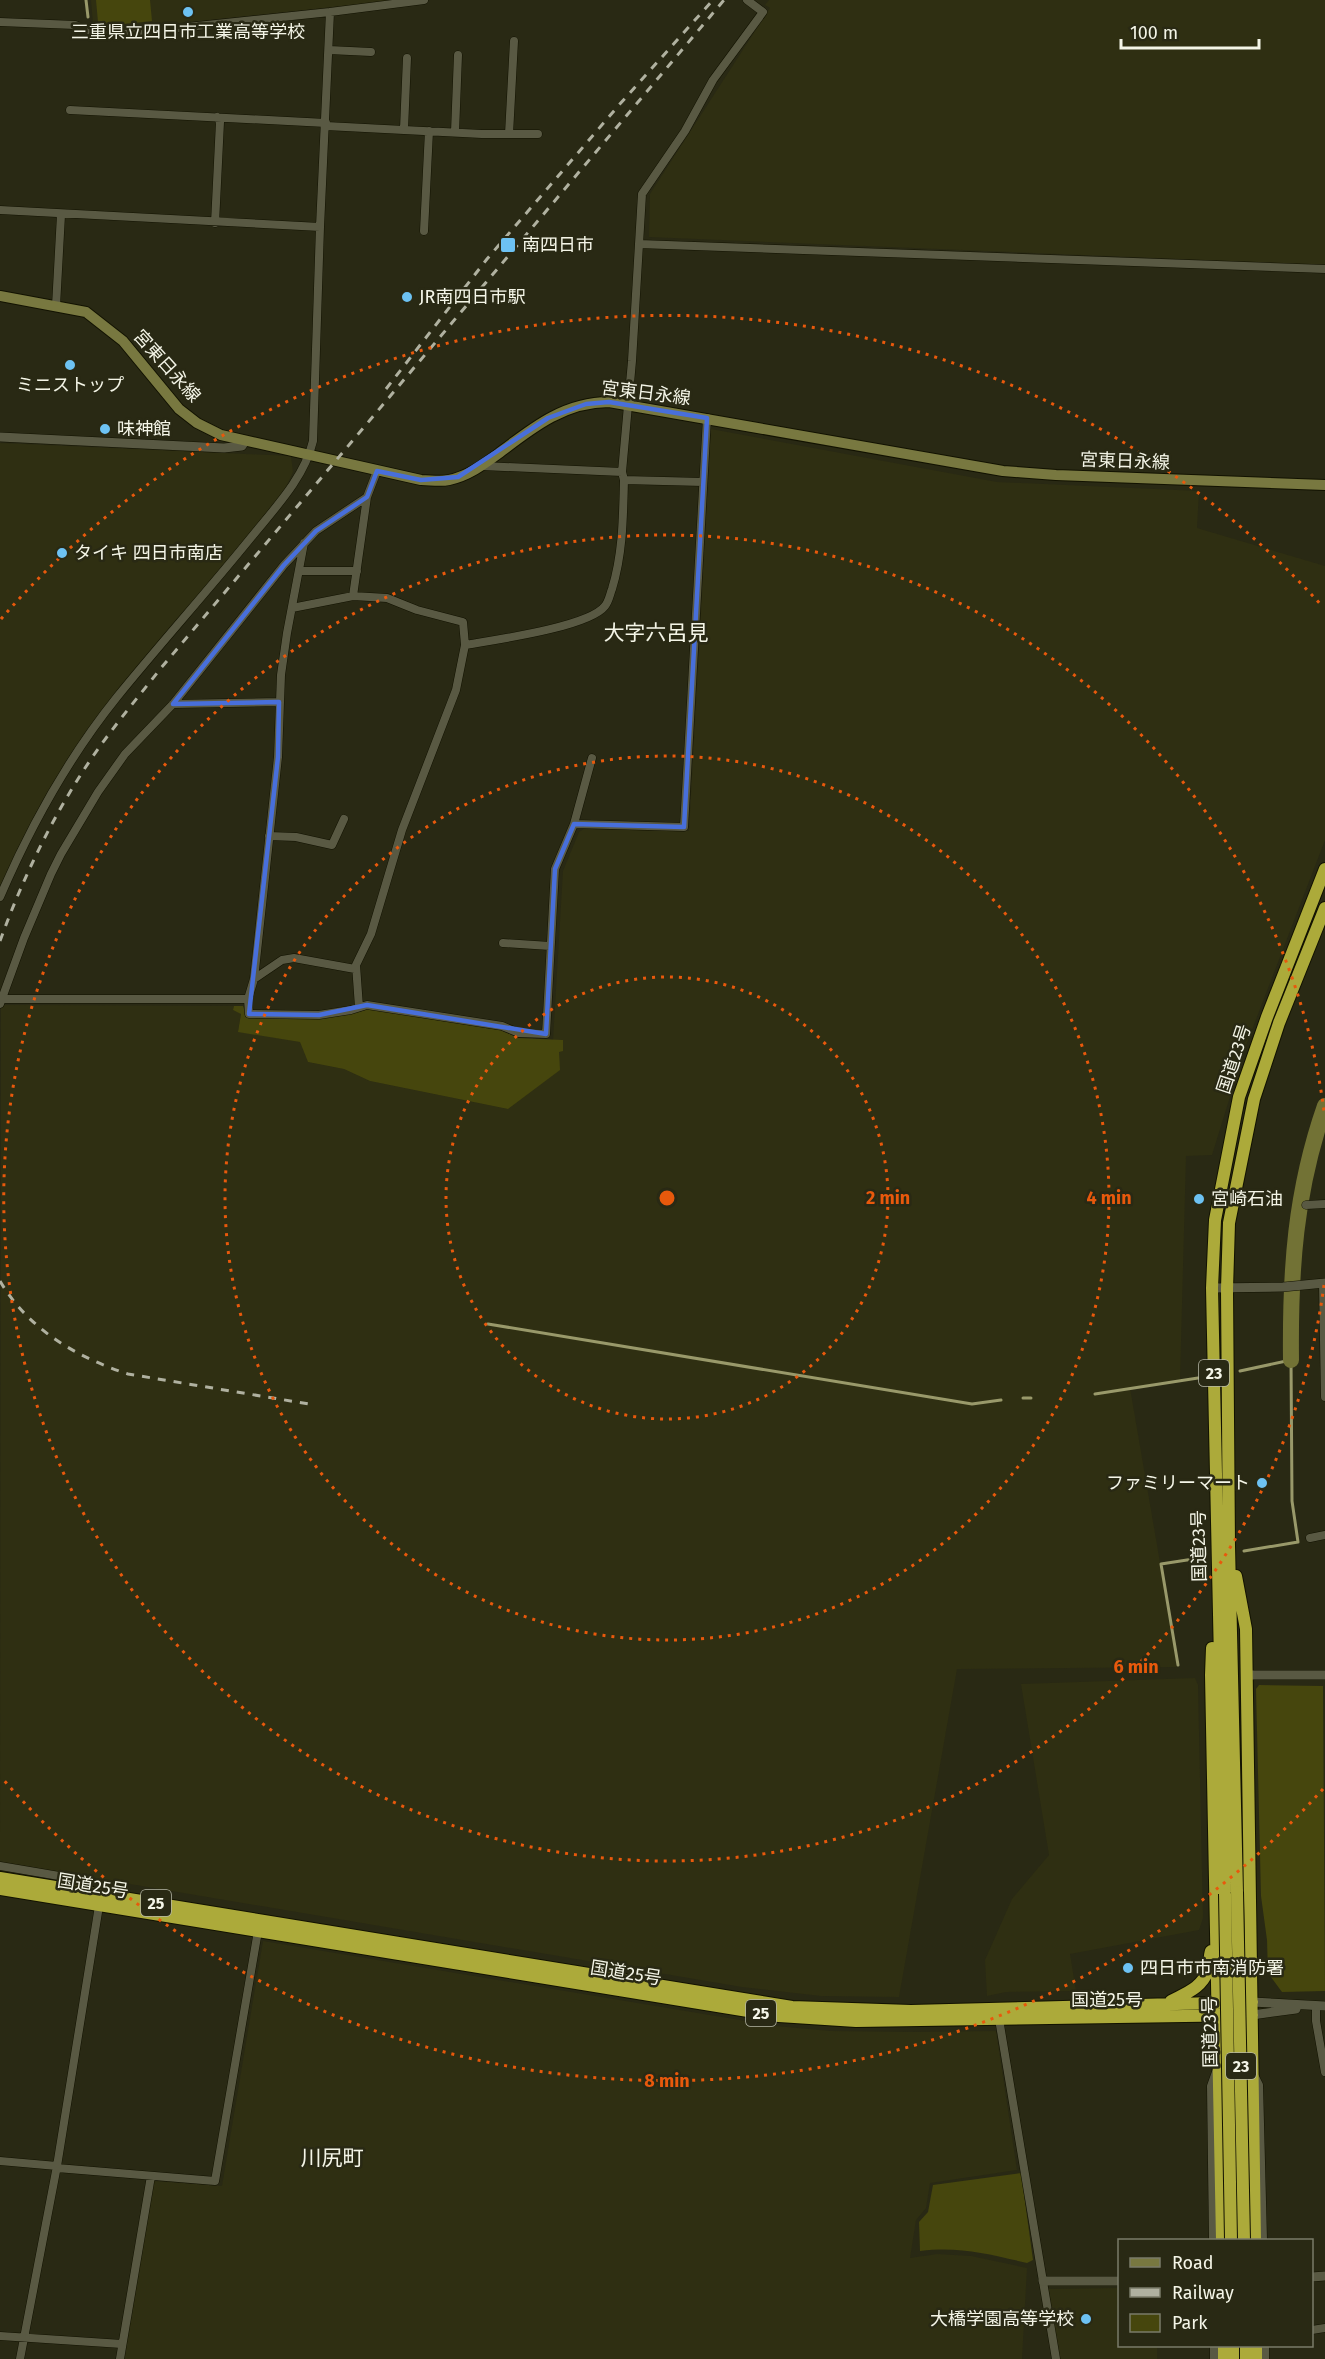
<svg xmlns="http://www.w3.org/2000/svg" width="1325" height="2359" viewBox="0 0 1325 2359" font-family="'Fira Sans','Noto Sans JP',sans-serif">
<rect width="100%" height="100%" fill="#292914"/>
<!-- built -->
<path fill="#2f2f12" d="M91 0H400L104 31 93 24Z
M769 0H1325V265L649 237 650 194 770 8 765 5Z
M711 429 997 482 1199 491 1197 528 1325 566V840L1245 1048 1212 1155 1186 1156 1180 1379 1130 1388 1178 1667 957 1669 899 1997 821 1996 742 1987 0 1862 1 1008 4 1005 234 1006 233 1010 241 1013 238 1031 300 1042 308 1062 344 1069 370 1081 508 1109 559 1070V1051L563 1041 553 1040 563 871 579 832 584 829 689 831Z
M0 443 291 456 293 472 284 491 72 752 41 803 0 889Z
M1195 1678 1198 1685 1203 1918 1199 1930 1070 1954 1076 1991 1006 1992 987 1996 985 1960 1012 1899 1049 1855 1021 1684Z
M263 1941 776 2026 830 2031 912 2032 996 2031 1017 2170 930 2183 926 2208 916 2220 910 2258 937 2254 971 2256 1027 2268 1022 2359H124L153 2181 222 2186Z
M1119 2288 1120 2346H1157V2359H1059L1048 2293 1049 2289Z"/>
<!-- green -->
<path fill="#46460d" d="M96 0H150L152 21 106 26 98 22Z
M234 1006H243L246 1015C287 1017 328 1023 368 1009L501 1030 518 1038 563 1040V1051L559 1052 560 1070 508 1109 370 1081 344 1069 308 1062 300 1042 238 1032 241 1014 233 1010Z
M1259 1685 1323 1686 1325 1991 1282 1992 1268 1973 1267 1940 1261 1896 1256 1689Z
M1021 2173 1033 2260 1027 2263C989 2254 959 2246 920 2251L919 2222 928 2212 933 2185Z"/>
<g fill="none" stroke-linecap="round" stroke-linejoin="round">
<!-- stream -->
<path stroke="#99996a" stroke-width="3" d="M86 0 88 17
M488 1324 972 1404 1001 1400
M1240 1371 1291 1360 1292 1501 1298 1542 1244 1551
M1095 1394 1198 1378
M1023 1398H1031
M1178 1665 1161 1564 1200 1558"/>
<!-- river -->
<path stroke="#727235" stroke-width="16" d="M1291 1360C1290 1270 1295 1192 1325 1106"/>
<defs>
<path id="minor" d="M0 22 75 25 101 35H112L330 12
M329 50 371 52
M70 110 326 123
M326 126 482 134H538
M404 129 407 58
M455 132 458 55
M509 134 514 41
M0 210 320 227
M215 223 220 122 217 117
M424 231 429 131
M639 244 1325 269
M56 306 61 215
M482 466 622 472
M624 480 703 482
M304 543 287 633 281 675 278 757 254 979 248 999 249 1014 319 1015 351 1010 367 1005 502 1026 519 1033 546 1034 555 869 574 824 684 827 707 418
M299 571H357
M353 596 367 497
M292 608 353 596 387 598 417 610 463 622 465 645 456 690 402 830 371 934 356 965 359 1007
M465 645C494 640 589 627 605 606 609 601 610 594 612 589 623 553 623 517 624 480L622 472 632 361 642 194 685 131 713 80 763 12 747 0
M173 704 279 702
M574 824 592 758
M269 836 296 837 332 845 344 819
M0 897C31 825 68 758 117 697 160 644 206 593 249 540 273 510 304 479 313 441L320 227 330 12 424 0
M503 943 550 946
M254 979 282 960 294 958 355 969
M2 999H248
M0 1004 24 938 51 874 61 854 98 792 125 754 173 704 284 565 316 531 367 497 377 471
M1306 1205 1325 1204
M1323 1283 1325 1397
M1310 1538 1325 1535
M0 1866 65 1877 63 1889
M1316 2006V2021L1325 2072
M999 2019 1056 2359
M1255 2077 1259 2085 1263 2240
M0 2161 57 2166
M57 2168 215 2181 258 1931
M1213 2240 1211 2086 1216 2072
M1312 2330 1325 2328
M0 2336 122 2344
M1214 2346V2359
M1265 2346V2359
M20 2359 57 2166 99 1906
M120 2359 151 2176"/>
<path id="tertiary" d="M0 437 224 448 242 446 245 441
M1212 1288 1283 1287 1325 1283
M1247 1675H1325
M1252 2002 1325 2006
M1252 2015 1296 2009
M1312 2277 1325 2276
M1043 2281H1120"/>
<path id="secondary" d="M0 296 86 312 123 341 179 409 197 423 221 435 421 480C430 480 440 482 449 480 468 476 483 465 498 454 532 428 564 402 609 402L1003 471 1056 475 1325 485"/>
<path id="trunk" d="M1236 1576 1246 1629 1255 2240
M1212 1648 1211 1675 1222 2240
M0 1878 792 2007 911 2011 1252 2002
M0 1889 779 2016 856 2021 1252 2015
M1237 1892 1229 1546 1227 1289 1229 1223 1254 1099 1279 1023 1325 908
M1225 1894 1212 1288 1215 1220 1239 1097 1267 1017 1325 869
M1171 2001C1186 1993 1202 1988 1208 1970 1210 1964 1209 1957 1211 1951
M1224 2346V2359
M1233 2346V2359
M1246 2346V2359
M1256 2346V2359"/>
</defs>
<!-- minor casing -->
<use href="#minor" stroke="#121201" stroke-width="9"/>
<!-- tertiary casing -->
<use href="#tertiary" stroke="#121201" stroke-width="10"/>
<!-- secondary casing -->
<use href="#secondary" stroke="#121201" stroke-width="12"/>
<!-- trunk casing -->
<use href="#trunk" stroke="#121201" stroke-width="14"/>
<!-- minor -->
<use href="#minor" stroke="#595943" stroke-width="8"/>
<!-- tertiary -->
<use href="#tertiary" stroke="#595943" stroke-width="9"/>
<!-- secondary -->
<use href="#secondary" stroke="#787840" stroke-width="10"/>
<!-- trunk -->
<use href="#trunk" stroke="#acaa3a" stroke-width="12"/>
<!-- rail -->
<path stroke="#b0b1a0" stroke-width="3" stroke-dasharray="8 8" stroke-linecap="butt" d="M386 389 487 259 619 105 712 1
M0 941C22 880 50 822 85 768 108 733 135 701 161 668L724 0
M0 1281C28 1329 76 1357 128 1374L309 1404"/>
<defs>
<path id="trunk-bridge" d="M1237 1892 1244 2240
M1225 1894 1231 2240"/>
</defs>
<!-- trunk-bridge casing -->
<use href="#trunk-bridge" stroke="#121201" stroke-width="14" stroke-linecap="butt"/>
<!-- trunk-bridge -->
<use href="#trunk-bridge" stroke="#acaa3a" stroke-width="12"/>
</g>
<!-- marked area -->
<path fill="none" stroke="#486fdb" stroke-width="4.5" stroke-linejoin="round" d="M609 402 707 418 684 827 574 824 555 869 546 1034 367 1005 319 1015 249 1014 278 757 279 702 173 704 284 565 316 531 367 497 377 471 421 480 458 477 548 418 586 404Z"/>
<!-- distance rings -->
<g fill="none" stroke="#e8590c" stroke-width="3" stroke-dasharray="3 6">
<circle cx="667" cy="1198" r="221"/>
<circle cx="667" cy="1198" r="442"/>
<path d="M1324 1285A663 663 0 1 1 1324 1111"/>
<path d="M1323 1789A883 883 0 0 1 1 1777M1 619A883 883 0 0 1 1323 607"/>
</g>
<!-- markers -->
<g fill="#6dc2f3" stroke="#292914" stroke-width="2">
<circle cx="188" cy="12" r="6"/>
<rect x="500" y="237" width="16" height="16" rx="3"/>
<circle cx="407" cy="297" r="6"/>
<circle cx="70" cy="365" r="6"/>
<circle cx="105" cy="429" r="6"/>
<circle cx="62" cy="553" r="6"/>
<circle cx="1199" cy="1199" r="6"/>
<circle cx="1262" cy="1483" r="6"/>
<circle cx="1128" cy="1968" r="6"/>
<circle cx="1086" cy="2319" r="6"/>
</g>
<g text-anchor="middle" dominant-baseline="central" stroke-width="5" stroke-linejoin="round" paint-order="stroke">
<!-- shield labels -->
<g fill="#292914" stroke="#b7b8a8" stroke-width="1.5">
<rect x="1199" y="1360" width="30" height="26" rx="4.5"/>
<rect x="141" y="1890" width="30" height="26" rx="4.5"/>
<rect x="746" y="2000" width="30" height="26" rx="4.5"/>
<rect x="1226" y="2053" width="30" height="26" rx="4.5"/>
</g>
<g font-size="16" font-weight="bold" fill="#f4f5e7">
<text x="1214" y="1373">23</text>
<text x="156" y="1903">25</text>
<text x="761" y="2013">25</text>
<text x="1241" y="2066">23</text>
</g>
<!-- poi labels -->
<g font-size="18" fill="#f4f5e7" stroke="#292914" text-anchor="start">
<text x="188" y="32" text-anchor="middle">三重県立四日市工業高等学校</text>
<text x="522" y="245">南四日市</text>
<text x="419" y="297">JR南四日市駅</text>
<text x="70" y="385" text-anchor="middle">ミニストップ</text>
<text x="117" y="429">味神館</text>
<text x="74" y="553">タイキ 四日市南店</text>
<text x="1211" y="1199">宮崎石油</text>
<text x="1250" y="1483" text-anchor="end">ファミリーマート</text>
<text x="1140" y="1968">四日市市南消防署</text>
<text x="1074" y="2319" text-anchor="end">大橋学園高等学校</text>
</g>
<!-- street labels -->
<g font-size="18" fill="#f4f5e7" stroke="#292914">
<text transform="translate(167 366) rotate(48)">宮東日永線</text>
<text transform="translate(646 393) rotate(7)">宮東日永線</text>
<text transform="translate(1125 461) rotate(2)">宮東日永線</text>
<text transform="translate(1234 1059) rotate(-72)">国道23号</text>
<text transform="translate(1199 1546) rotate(-91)">国道23号</text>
<text transform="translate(93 1886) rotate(9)">国道25号</text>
<text transform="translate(626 1973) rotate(9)">国道25号</text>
<text x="1107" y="2000">国道25号</text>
<text transform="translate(1210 2032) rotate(-91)">国道23号</text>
</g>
<!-- quarter labels -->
<g font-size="21" fill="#f4f5e7" stroke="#292914">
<text x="656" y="633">大字六呂見</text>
<text x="332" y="2158">川尻町</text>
</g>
</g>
<circle cx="667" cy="1198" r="9" fill="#e8590c" stroke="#292914" stroke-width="3"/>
<g font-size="18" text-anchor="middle" font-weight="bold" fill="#e8590c" stroke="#292914" stroke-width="5" stroke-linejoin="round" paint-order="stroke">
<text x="888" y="1204">2 min</text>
<text x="1109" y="1204">4 min</text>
<text x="1136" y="1673">6 min</text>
<text x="667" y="2087">8 min</text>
</g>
<!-- legend -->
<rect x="1118" y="2239" width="195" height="108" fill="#292914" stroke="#7a7b68" stroke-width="1.5"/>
<rect x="1130" y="2258" width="30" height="9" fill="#787840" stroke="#7a7b68" stroke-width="1.5"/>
<text x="1172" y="2269" font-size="18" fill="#f4f5e7">Road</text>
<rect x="1130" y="2288" width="30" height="9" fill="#b0b1a0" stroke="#7a7b68" stroke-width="1.5"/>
<text x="1172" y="2299" font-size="18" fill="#f4f5e7">Railway</text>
<rect x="1130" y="2314" width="30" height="18" fill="#46460d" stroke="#7a7b68" stroke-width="1.5"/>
<text x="1172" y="2329" font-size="18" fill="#f4f5e7">Park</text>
<!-- scale -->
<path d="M1121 39v9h138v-9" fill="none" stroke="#f4f5e7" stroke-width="3"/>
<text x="1130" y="39" font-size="18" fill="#f4f5e7" stroke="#292914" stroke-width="4.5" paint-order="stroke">100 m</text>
</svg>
